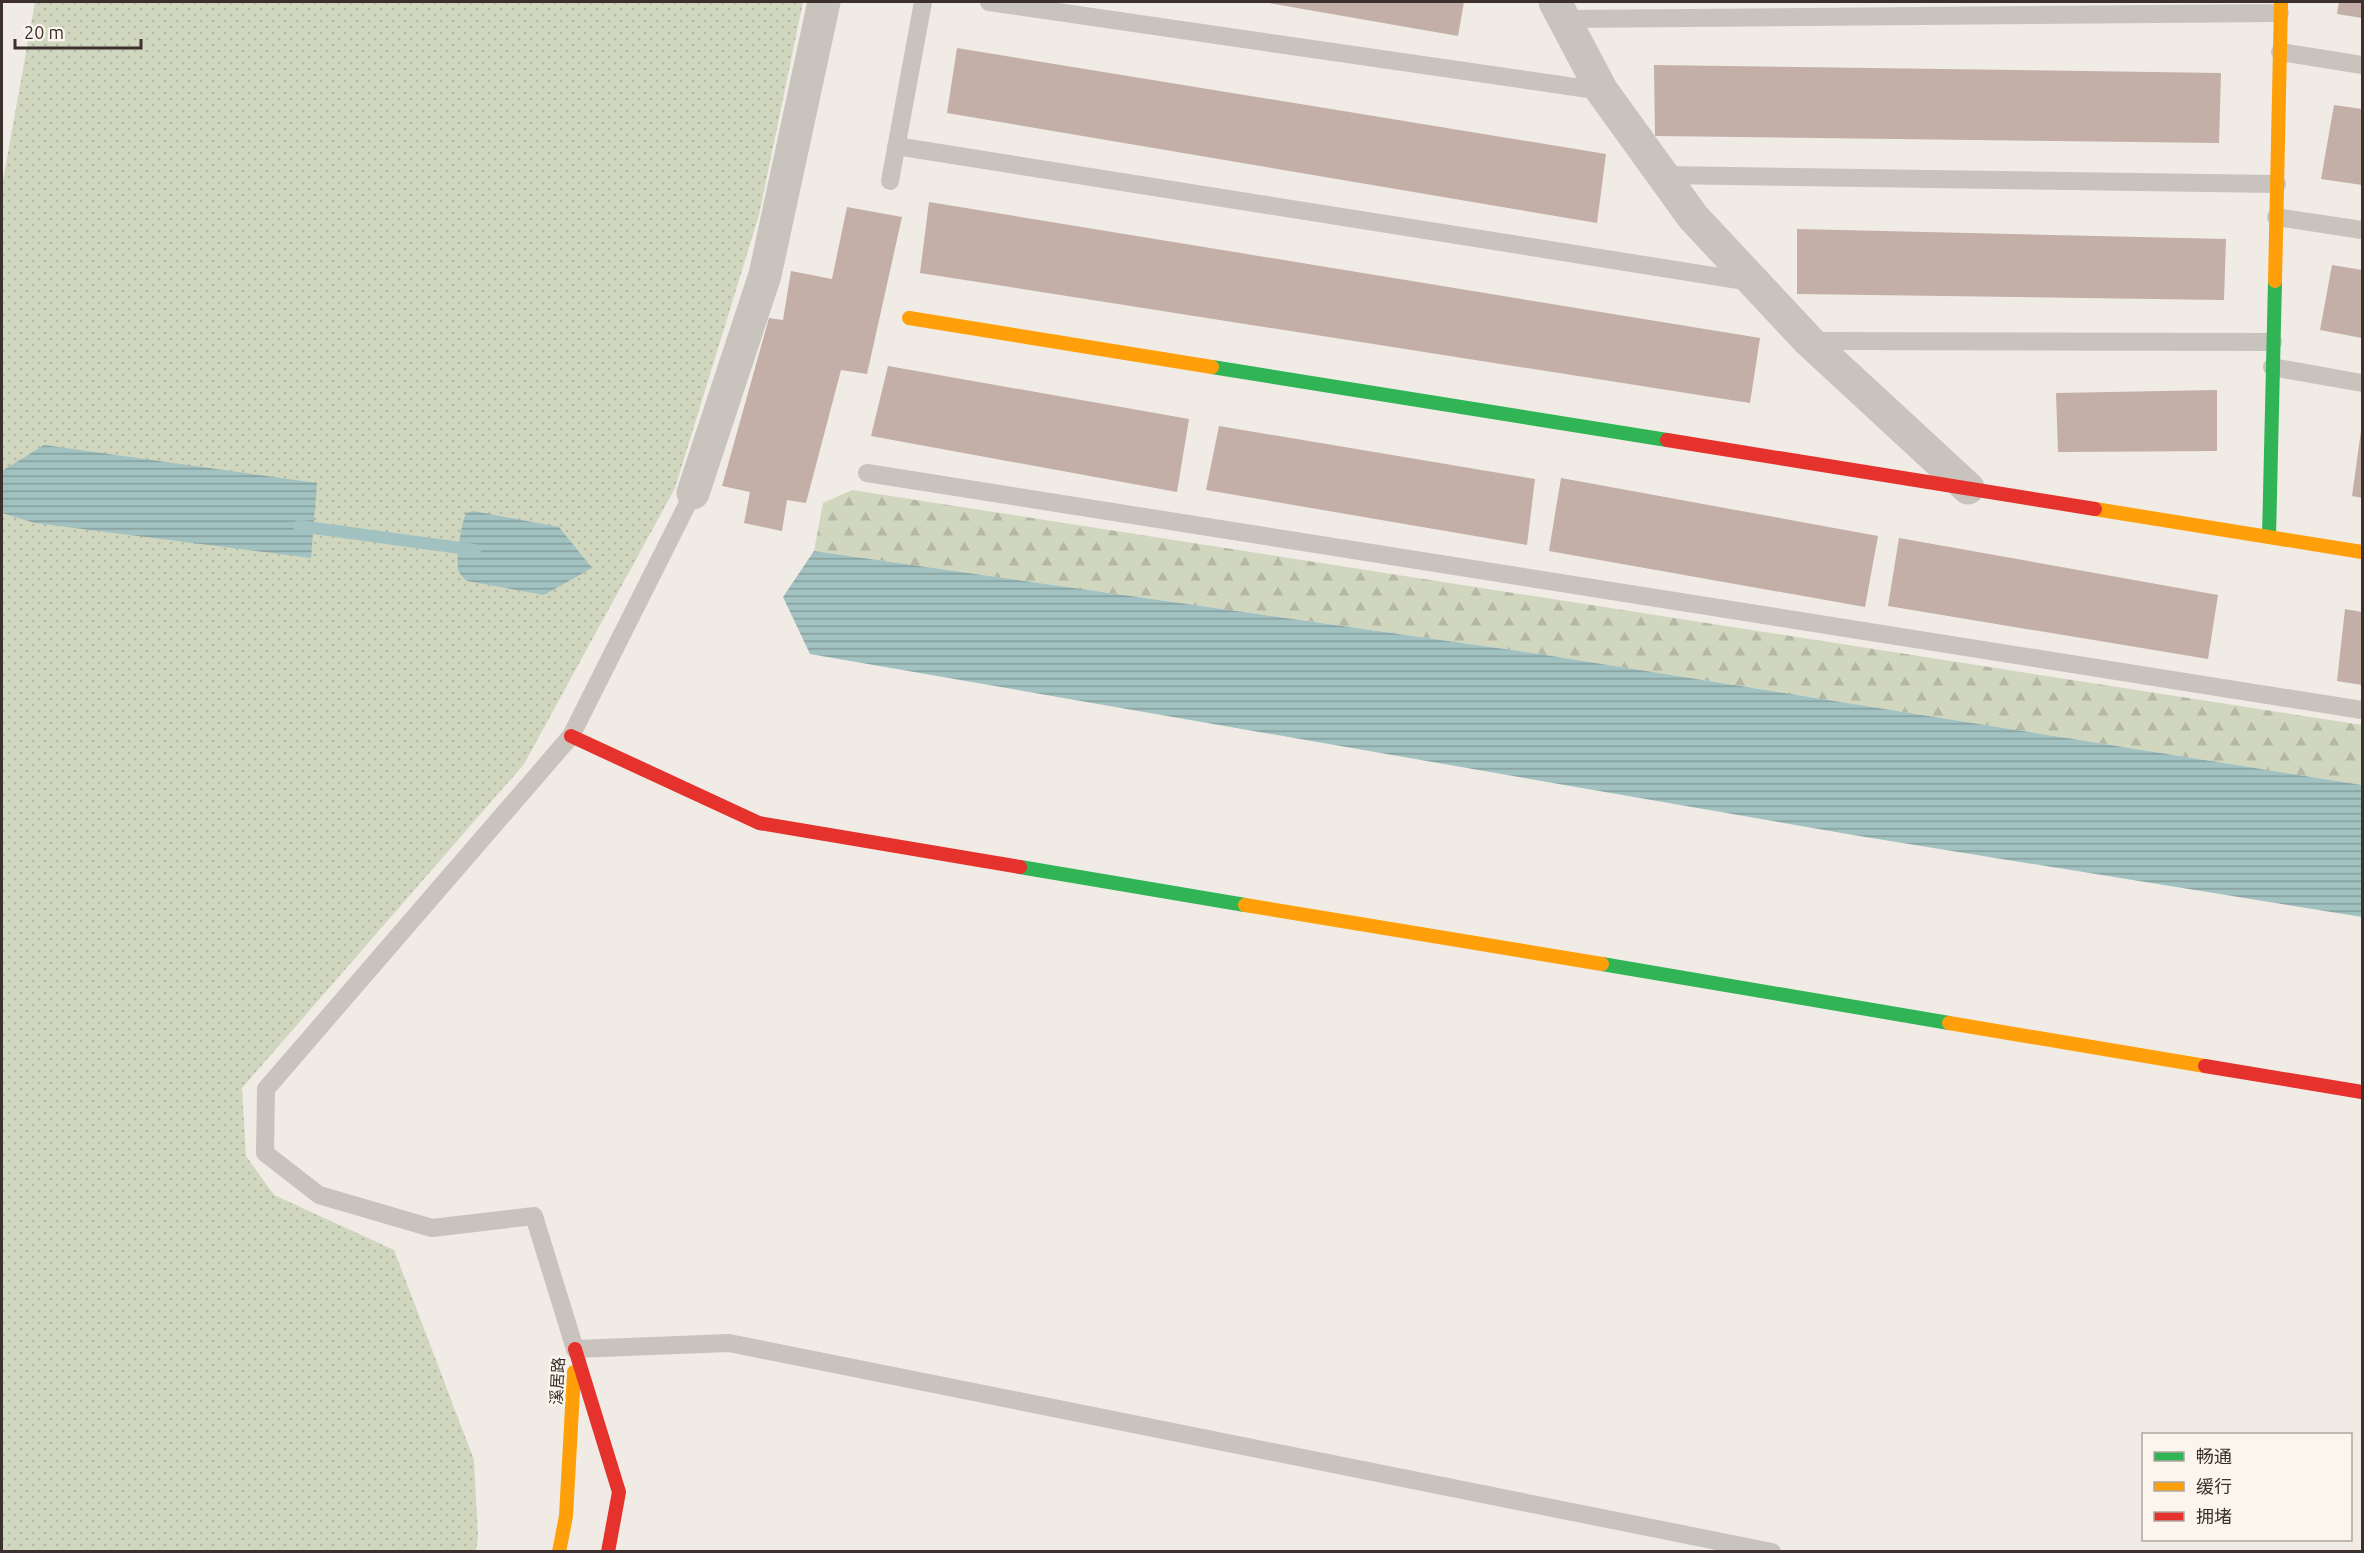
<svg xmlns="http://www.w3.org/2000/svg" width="2364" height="1553" viewBox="0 0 2364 1553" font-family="Ubuntu,'Noto Sans SC',sans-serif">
<defs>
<pattern id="grass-dots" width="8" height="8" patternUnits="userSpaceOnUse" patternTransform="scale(1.5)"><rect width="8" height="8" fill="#d1d6bf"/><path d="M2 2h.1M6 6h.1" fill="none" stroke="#b4b8a4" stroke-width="1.8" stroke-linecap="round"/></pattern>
<pattern id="forest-firs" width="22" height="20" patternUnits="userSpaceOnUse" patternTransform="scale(1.5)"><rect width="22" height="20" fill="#d1d6bf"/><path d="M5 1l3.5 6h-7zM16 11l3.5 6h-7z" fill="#b4b8a4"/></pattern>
<pattern id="water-rules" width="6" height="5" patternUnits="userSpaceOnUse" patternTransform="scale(1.5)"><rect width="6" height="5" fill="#a1c2c1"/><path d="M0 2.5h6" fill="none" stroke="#849e9d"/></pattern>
</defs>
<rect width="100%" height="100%" fill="#f0ebe5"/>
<!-- grass -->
<path fill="url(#grass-dots)" d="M35 2H803L759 215 675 488 524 764 242 1088 246 1156 274 1195 394 1250 474 1460 478 1537 476 1551 2 1552V186Z"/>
<!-- forest -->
<path fill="url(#forest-firs)" d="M852 490 2362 725V785L1533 653 814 551 823 503Z"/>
<!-- water -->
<path fill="url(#water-rules)" d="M44 445 317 483 311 558 35 523 2 513V471Z
M473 511 559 527 592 568 544 595 467 581C463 577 459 574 458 569 456 555 461 526 466 513Z
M814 551 1533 653 2362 785V917L1853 835 810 654 783 597Z"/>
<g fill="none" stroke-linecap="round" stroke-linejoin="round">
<!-- stream -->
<path stroke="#a1c2c1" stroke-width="12" d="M299 526 475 550"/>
</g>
<!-- building -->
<path fill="#c3afa7" d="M1263 2H1464L1458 36Z
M2339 2H2362V18L2337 14Z
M957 48 1606 154 1597 223 947 113Z
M1654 65 2221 73 2219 143 1655 136Z
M2334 105 2362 109V185L2321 179Z
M929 202 1760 338 1750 403 920 273Z
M847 207 902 217 867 374 841 370 806 503 787 500 782 531 744 523 750 492 722 486 769 318 783 320 791 271 832 279Z
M1797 229 2226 239 2224 300 1797 294Z
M2332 265 2362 270V338L2320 330Z
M888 366 1189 419 1177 492 871 436Z
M2217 390V451L2058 452 2056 393Z
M1219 426 1535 479 1527 545 1206 490Z
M2361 431H2362V498L2352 496Z
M1561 478 1878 536 1865 607 1549 551Z
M1899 538 2218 595 2208 659 1888 606Z
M2345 609 2362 612V685L2337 681Z"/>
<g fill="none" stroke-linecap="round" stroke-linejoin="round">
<!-- lane -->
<path stroke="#c9c3be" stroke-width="18" d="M989 2 1602 91
M1564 19 2280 13
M2280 52 2362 65
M896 146 1751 282
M1662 175 2277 184
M890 181 923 2
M2276 217 2362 230
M1810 341 2273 342
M2272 367 2362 383
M867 473 2362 710
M693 493 571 736 266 1089 265 1153 319 1195 432 1228 534 1216 575 1349 729 1343 1772 1552"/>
<!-- street -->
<path stroke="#c9c3be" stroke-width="33" d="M1555 2 1602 91 1693 217 1809 341 1968 488
M693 493 765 275 824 2"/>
<!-- fast -->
<path stroke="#30b455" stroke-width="14" d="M1212 367 1667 440
M2269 537 2275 281
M1020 867 1245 905
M1602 964 1949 1023"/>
<!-- slow -->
<path stroke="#ff9f0a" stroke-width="14" d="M2275 281 2281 2
M909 318 1212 367
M2095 509 2362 552
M1245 905 1602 964
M1949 1023 2205 1066
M559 1552 566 1516 574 1372"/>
<!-- jam -->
<path stroke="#e5322d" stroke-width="14" d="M1667 440 2095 509
M571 736 759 823 1020 867
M2205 1066 2362 1092
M575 1349 619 1492 608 1552"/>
</g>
<g text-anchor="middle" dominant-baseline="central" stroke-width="4.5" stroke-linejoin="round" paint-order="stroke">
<!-- street labels -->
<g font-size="16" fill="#3b302b" stroke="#fbf5ee">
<text transform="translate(557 1381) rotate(-87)">溪居路</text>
</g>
</g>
<!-- border -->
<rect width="2364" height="1553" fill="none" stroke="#3b302b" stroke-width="6"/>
<!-- legend -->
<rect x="2142" y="1433" width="210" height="108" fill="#fbf5ee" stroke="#aea6a0" stroke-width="1.5"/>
<rect x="2154" y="1452" width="30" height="9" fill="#30b455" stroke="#aea6a0" stroke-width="1.5"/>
<text x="2196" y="1463" font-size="18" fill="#3b302b">畅通</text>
<rect x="2154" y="1482" width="30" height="9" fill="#ff9f0a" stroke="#aea6a0" stroke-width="1.5"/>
<text x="2196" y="1493" font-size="18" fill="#3b302b">缓行</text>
<rect x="2154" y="1512" width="30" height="9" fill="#e5322d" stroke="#aea6a0" stroke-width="1.5"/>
<text x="2196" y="1523" font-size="18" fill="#3b302b">拥堵</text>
<!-- scale -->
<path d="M15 39v9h126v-9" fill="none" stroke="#3b302b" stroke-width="3"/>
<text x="24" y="39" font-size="18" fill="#3b302b" stroke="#fbf5ee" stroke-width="4.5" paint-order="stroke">20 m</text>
</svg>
